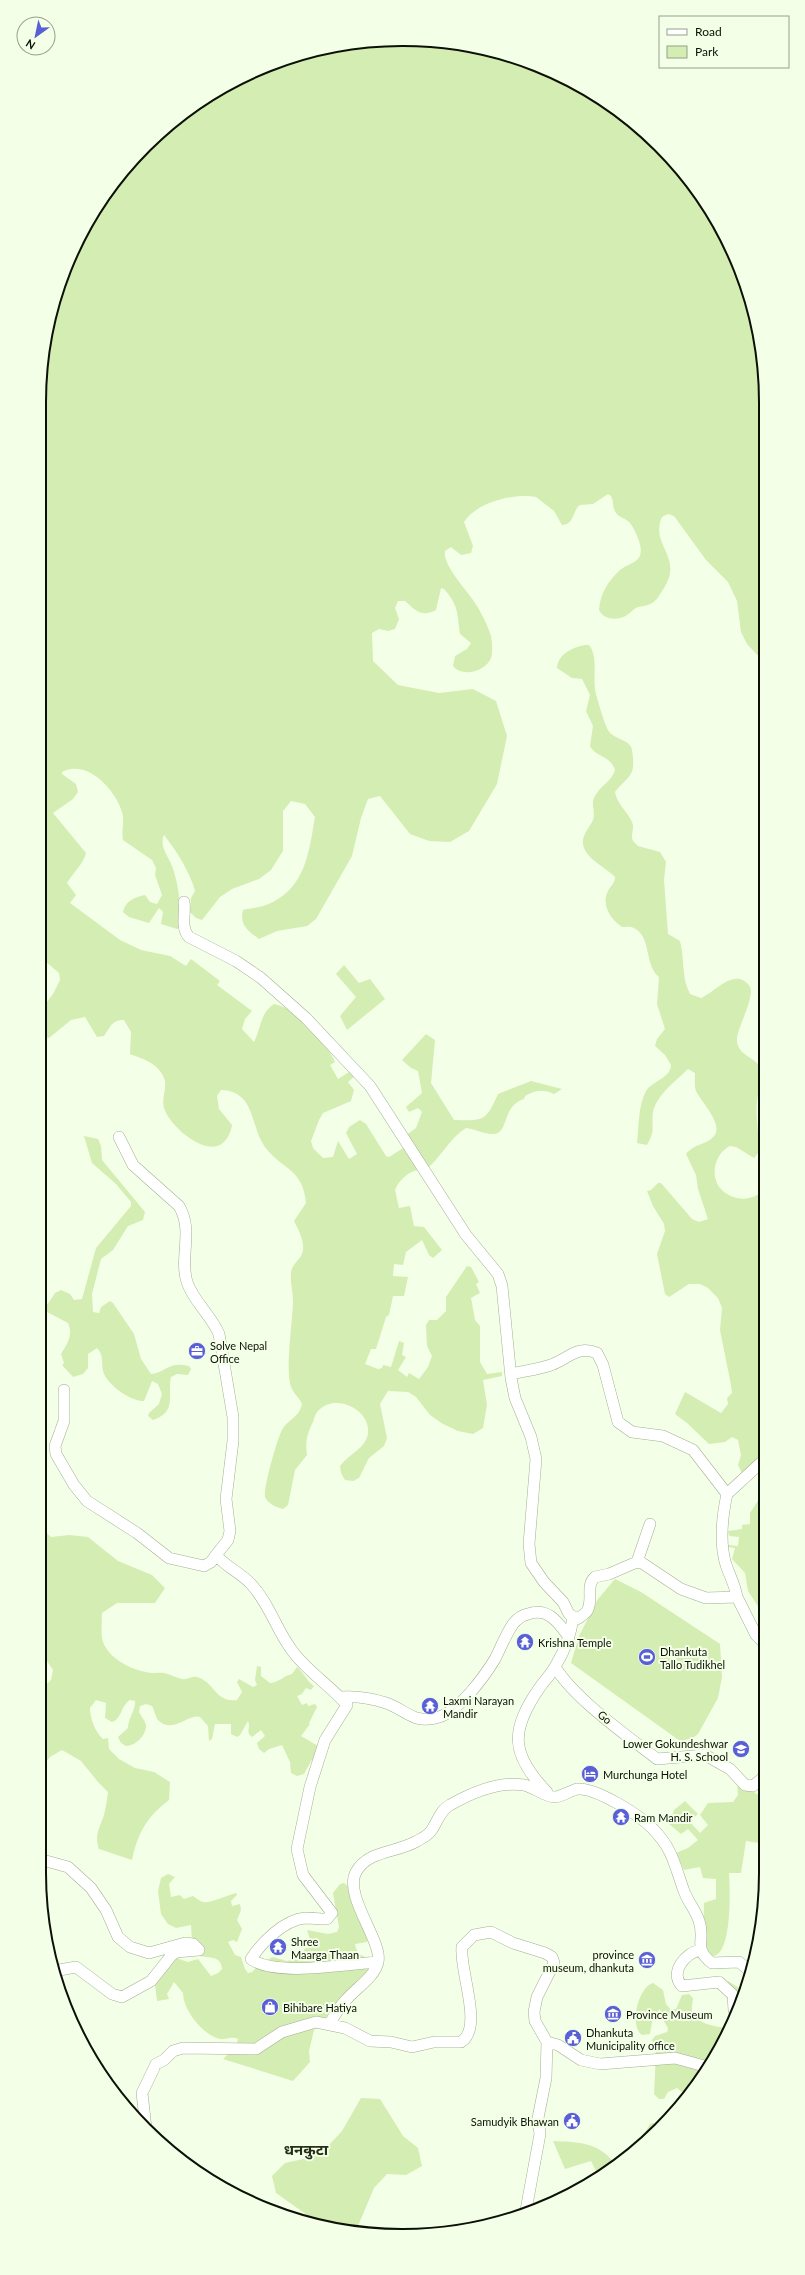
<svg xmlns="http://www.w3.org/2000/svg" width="805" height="2275" viewBox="0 0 805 2275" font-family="Lato,'Noto Sans Devanagari',sans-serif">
<rect width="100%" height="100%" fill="#f4ffe7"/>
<!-- green -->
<path fill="#d4edb2" d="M426 40 496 51 584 88 676 163 729 242 763 355V661L747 644 741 632 737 601 728 582 706 560 674 516 668 514 662 517C649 546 686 557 662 591 659 596 656 602 650 604 646 606 642 606 638 607 631 610 628 617 620 618 612 620 603 618 599 610 600 594 608 581 620 570 631 561 646 563 639 541 637 535 633 526 629 522 625 518 620 518 616 513 612 507 614 502 611 496L608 494 593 504 580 505C572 511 575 524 562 525L554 511 536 497C514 493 477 502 464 522L473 546 471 553 461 555 451 547 445 551C442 565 468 591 475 603 481 612 488 626 491 636 492 643 493 651 491 658 486 671 462 678 453 666L455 656 467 649 471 643 460 634C457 613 459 606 444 589L441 588 436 610C421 618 415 610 405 601H398L395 608 399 619 395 629 388 631 379 629 372 633 373 661 398 685 439 693 473 689 496 701 507 736 497 784 469 831 450 842 429 841 410 834 380 796 368 799 361 818 352 856 316 919 307 926 277 931 259 939C248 931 239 925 243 910 252 908 264 907 273 902 306 885 309 851 315 817L305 804 291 801 283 811V851L271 870 259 879 232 889 220 897 202 920 196 918 190 912 191 898 195 891C190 872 176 850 164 835 159 846 168 856 172 866 180 888 180 905 180 927L177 929 161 924 163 912 159 908 149 923 129 917 123 912C125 901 135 897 145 895L150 902 157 904 162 895 155 875 156 868 152 860 123 840C121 831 125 822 122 812 115 789 87 759 62 772V774L76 784 78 792 73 799 53 813 86 853C84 863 73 873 67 883L76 895 70 903 120 940 141 950 170 956 186 966 191 959 220 981 217 985 252 1011 245 1019 242 1029 254 1042C261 1029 260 1013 274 1004 299 1009 325 1040 335 1062L330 1065 338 1079 349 1072 354 1077 348 1082 354 1090 351 1101 323 1113 319 1120 311 1141 313 1148 323 1158 333 1157 338 1141 349 1159 357 1154 346 1133 349 1127 360 1120 366 1124 386 1156 389 1157 405 1147V1136L416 1128 422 1112 418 1108 409 1112 406 1107 422 1093 418 1071 411 1068 402 1060 426 1034 435 1040 431 1083 454 1120C484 1121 486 1121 498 1094L531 1081 562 1089 554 1094C543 1089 536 1090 525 1096L524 1099C502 1106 509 1131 495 1134 487 1135 474 1129 466 1128 450 1138 443 1154 429 1167 424 1171 420 1169 414 1171 406 1174 398 1182 395 1190L399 1208 410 1206 414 1226 424 1227 442 1250 433 1258 429 1255 422 1240 406 1252 403 1265 394 1264 393 1276 408 1277 404 1296H393L389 1315 386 1317 376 1349H371L365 1364 378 1369 382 1368 383 1365 391 1367 399 1341 404 1343 402 1355 406 1357 398 1370 407 1377 409 1373 419 1379 428 1367 432 1356 427 1346 426 1325 429 1320H437L446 1311V1297L467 1266 471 1267 479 1282 476 1284 480 1293 471 1298 475 1320 480 1326V1362L487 1374 502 1372V1376L483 1380 487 1405 483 1428 473 1434 458 1431 443 1424 430 1415 416 1397 408 1392 388 1391 380 1404 387 1438 384 1446 369 1458 359 1478 353 1481 345 1480 341 1473 340 1466C347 1456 361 1450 366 1440 378 1414 337 1390 318 1411 315 1414 314 1419 313 1422 307 1434 305 1442 307 1455L295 1470 288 1505 283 1509C276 1507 268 1504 265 1497 263 1489 277 1439 282 1430 288 1419 299 1418 302 1404 299 1397 295 1395 292 1389 284 1373 293 1321 293 1301 293 1292 290 1283 291 1274 291 1266 297 1262 301 1256 307 1245 299 1231 294 1221L306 1203C303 1168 282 1170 265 1147 250 1127 256 1091 221 1090L217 1096 219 1109 232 1125C231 1132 227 1141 220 1145 202 1154 169 1125 164 1108 161 1098 168 1087 164 1078 158 1063 143 1059 130 1054L131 1032 124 1020C111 1020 110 1028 104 1036L97 1037 85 1017 71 1020 49 1038 43 1037 39 1033V1012L53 994 60 980 59 973 39 956V402L51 309 76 242 114 181 163 129 221 88 285 58 355 42Z
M585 645H589C598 655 593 677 595 689 596 696 605 725 608 730 613 740 631 739 632 750 636 777 630 774 615 792 617 804 627 811 632 822 635 829 630 834 633 841L638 846 660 852 666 862 664 880 668 934 680 941C685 960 681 977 690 994L701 998C714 993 734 967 749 985 757 996 736 1028 737 1041 738 1056 755 1056 760 1068 765 1078 758 1091 757 1101 755 1118 760 1135 758 1153L754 1158 736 1147 730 1146C715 1153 709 1176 721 1189 733 1202 755 1202 765 1188V1457L743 1475 738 1465 741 1455 738 1440 732 1437 725 1442 709 1444 687 1423 675 1414 685 1392 721 1413 728 1404 727 1398 732 1393 731 1385 720 1330 722 1308 718 1298 708 1288 700 1284H689L669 1297 665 1294 657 1254 665 1231 664 1224 653 1206 647 1191 651 1190 658 1183H661L692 1219 699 1222 708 1219 698 1189 696 1175 686 1154C695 1143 707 1145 714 1136 724 1124 701 1102 696 1091 694 1086 695 1078 695 1073L688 1069C676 1081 657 1094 653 1112 651 1128 656 1129 647 1145L637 1143C639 1126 638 1106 646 1091 652 1081 671 1078 671 1065L665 1055 655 1046 657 1039 665 1029 657 1004 659 977C644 965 652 937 634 928 631 926 626 927 622 927 610 919 601 904 608 891 611 885 615 883 615 877 604 866 577 855 584 836 586 830 591 825 593 820 596 812 590 803 595 796 601 785 612 781 615 770 610 755 595 757 590 746L593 726 586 711 590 695 582 679 572 678 557 668C558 654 573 647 585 645Z
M344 965 359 983 370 979 385 999 347 1030 340 1016 356 997 336 974Z
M84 1136 98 1139 101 1146 102 1160 145 1212 143 1220 128 1226 113 1250 101 1259 92 1294 93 1312 99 1313 101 1307 110 1301 113 1303 134 1334 141 1359 151 1374C167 1372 168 1361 189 1366L191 1369 188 1375 177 1374 171 1377C167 1393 178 1412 153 1420L148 1416 149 1413 159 1404 162 1394 158 1384 152 1381 144 1401C131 1402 106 1384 103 1371 101 1362 104 1355 97 1348L88 1354V1368L83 1374 73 1377 62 1365 64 1363 61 1354C68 1343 73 1335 68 1323L47 1312 45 1308 55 1293 61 1290 70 1294 74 1300 82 1299 96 1248 131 1206V1202L116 1184 92 1163Z
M759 1499H765V1617L748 1591 745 1573 732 1559 735 1548 728 1547V1545L738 1546 739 1537 729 1536 728 1531 742 1529V1525L750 1524V1513Z
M39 1526 51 1537 69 1535 88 1537 118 1561 152 1575 165 1588 155 1603H117L102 1613C102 1621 101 1630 102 1638 105 1656 129 1669 146 1672 152 1674 158 1672 164 1673 170 1674 176 1678 182 1679 187 1680 192 1676 197 1677 215 1682 215 1703 237 1700L242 1692 237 1682 239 1679 253 1687 257 1685 255 1680 257 1666 261 1667V1676L270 1683C280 1682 283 1676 292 1674L297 1667C303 1672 307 1681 314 1686L311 1690 306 1688 302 1694 297 1696 302 1705 307 1703 308 1706 315 1704 317 1707 309 1723 310 1724 301 1736 318 1746 317 1757 311 1761 304 1774 297 1776 291 1773 290 1762 282 1745 269 1749 264 1753 259 1749 257 1743 265 1736 261 1730 252 1737C245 1732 251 1728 248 1721L240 1735 237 1737 231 1734V1724H215L212 1739 209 1741 208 1726 200 1717C189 1713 173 1734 159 1721 155 1717 155 1711 152 1706L146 1704 140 1706 139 1712C141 1716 146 1722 146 1726 146 1736 135 1746 126 1746L121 1743 118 1737 128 1728C128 1718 136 1710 135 1701L130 1700C121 1705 122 1719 112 1722L105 1718 106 1703 96 1700 90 1708C90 1718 95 1732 103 1739L108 1738 109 1749 119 1759 135 1768 154 1772 170 1782 169 1800C147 1817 138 1832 132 1860L99 1849C94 1835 100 1827 104 1815 106 1807 107 1799 108 1792L98 1782 81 1761 62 1750 50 1757 39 1771V1691L51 1680 53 1670 43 1655 39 1652Z
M615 1579 641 1592 720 1644 722 1677 718 1698 698 1734 693 1738 680 1741 571 1663 579 1636 598 1599Z
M749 1782 755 1793 766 1800V1847L759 1843 746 1841 741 1873H729C730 1887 733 1961 710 1956L703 1946 704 1903 716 1899V1879L703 1878 700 1867 684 1870 676 1853 688 1848 698 1840 688 1829 681 1834 669 1824 674 1810 685 1801 698 1814 689 1821 700 1833 708 1825 700 1815 708 1803 733 1802 738 1795 737 1783Z
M168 1874 175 1877 169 1884 171 1897 180 1895 184 1899 193 1896C196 1898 200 1901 203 1902 209 1904 228 1895 236 1893L237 1895 231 1901 232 1906 240 1904 241 1910 237 1920 242 1929 237 1942 233 1940 228 1942 235 1955 241 1957 245 1969 248 1973 252 1972 262 1962 273 1957 287 1961 305 1957 304 1949 312 1946 307 1930 328 1934 337 1932 339 1927 333 1893 340 1884 344 1883 349 1887 368 1938 367 1942 355 1944C357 1955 362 1956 372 1959L366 1974 314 2030 309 2051 310 2062 293 2081 223 2059 236 2047 238 2039C230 2036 227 2040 220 2039 203 2035 183 2010 183 1993L174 1982 167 1994 169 1999 157 2001 155 1984 176 1958 188 1962 198 1959 211 1976 218 1973 222 1969C221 1954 207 1959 197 1955L192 1941 191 1925 176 1928 168 1924 161 1914 158 1891 161 1878Z
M745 1978 747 1980 739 1999 726 1984 728 1981 739 1988Z
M653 1983 663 1990 666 2004 671 2010 676 2009 682 1995 689 1994 693 1998C693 2002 691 2007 692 2011 694 2023 716 2027 726 2028L705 2075 687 2096 677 2088 668 2092 664 2099H659L654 2094 656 2053 652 2040 655 2036 667 2032 668 2028 662 2018 660 2009 653 2017 650 2034 642 2035C629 2026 638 1987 653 1983Z
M361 2098 380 2099 403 2136 418 2148 422 2166 406 2175 387 2174 374 2188 355 2233 309 2219 307 2215 276 2193 272 2176 285 2163 303 2159 329 2145 342 2131Z
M653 2123 661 2128 631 2153V2145L643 2136 650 2124Z
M553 2141C579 2142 599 2142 616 2165L599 2177 591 2161 565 2169Z"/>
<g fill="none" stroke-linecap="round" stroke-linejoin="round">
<defs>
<path id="minor" d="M184 902C186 914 180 927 189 937L236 961 261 978 306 1018 370 1086 466 1235 498 1274 502 1286 511 1378 515 1398 531 1437 536 1459 529 1544 531 1563 544 1582 563 1602 569 1614 577 1619C580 1617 585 1614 587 1611 594 1600 585 1586 595 1577L609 1574 637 1562 642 1563 681 1589 706 1598 737 1597 756 1635 766 1645
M119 1137 133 1165 179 1206C194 1231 179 1257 187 1282 193 1301 211 1315 219 1334L233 1417V1441L226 1499 230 1531 228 1540 216 1555C226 1567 241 1573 251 1584 269 1603 276 1629 291 1649 304 1669 331 1686 347 1705L325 1740 310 1787 297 1849 303 1875 332 1913 327 1919C319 1919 312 1918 305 1918 284 1920 262 1942 251 1959 275 1977 348 1964 378 1962
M512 1374C525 1371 539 1369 551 1365 569 1358 578 1345 597 1353L603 1365 618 1422 632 1432 663 1436 693 1450 727 1494 765 1459
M64 1390V1421L55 1446 56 1454 74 1485 87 1501 137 1533 169 1558 204 1566 211 1562 216 1555
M727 1494C722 1517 719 1542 726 1565 730 1576 735 1585 737 1597
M637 1562 650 1524
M555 1667C575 1699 626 1735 657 1759L705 1755 730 1769 745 1785 753 1786 766 1775
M341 1697C355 1696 371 1698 386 1703 407 1710 413 1725 439 1717 459 1711 484 1677 495 1659 501 1647 506 1634 513 1624 517 1619 523 1615 528 1614 548 1607 558 1622 569 1637
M547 1792C510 1754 510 1730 540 1687 545 1680 552 1673 556 1665 565 1650 571 1634 573 1617
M39 1859 68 1867 91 1888 106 1910 118 1937 130 1947 149 1953 185 1943 193 1944 199 1950 176 1952 171 1956 151 1981 122 1997 112 1994 76 1967 54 1971
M700 1950C685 1953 669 1973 682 1986L719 1982 733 1995 734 2010
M329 2025C334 2016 339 2007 346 2000 356 1988 375 1977 378 1962 383 1942 343 1895 356 1872 368 1850 397 1853 417 1841 421 1839 428 1835 431 1831 437 1823 440 1810 450 1805 471 1793 500 1781 524 1785 534 1787 545 1797 555 1797 563 1796 570 1791 577 1789 596 1787 641 1816 653 1829 673 1849 675 1867 684 1891 688 1902 696 1911 699 1921 706 1940 692 1948 712 1963L739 1962 751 1972
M547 2042 558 2045 581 2060 600 2064 675 2058 708 2067
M146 2128 142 2093 156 2064 164 2060 173 2051 183 2048 256 2049 282 2032 316 2022 345 2028 370 2041 391 2042 412 2047 434 2042H461C484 2028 459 1970 462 1947L474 1935 491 1932 513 1943 545 1953 552 1957 554 1963 537 1997 534 2012 535 2021 547 2042 546 2078 538 2118 540 2134 526 2210"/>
</defs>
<!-- minor casing -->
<use href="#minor" stroke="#a3af93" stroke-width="12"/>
<!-- minor -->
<use href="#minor" stroke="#fff" stroke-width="11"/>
</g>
<!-- icons -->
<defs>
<symbol id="office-disc" viewBox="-11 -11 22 22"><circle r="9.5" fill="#595fd6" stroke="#f4ffe7"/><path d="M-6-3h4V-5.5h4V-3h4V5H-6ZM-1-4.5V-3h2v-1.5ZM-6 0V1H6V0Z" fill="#fff"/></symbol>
<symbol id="temple-disc" viewBox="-11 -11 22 22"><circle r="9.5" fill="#595fd6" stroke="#f4ffe7"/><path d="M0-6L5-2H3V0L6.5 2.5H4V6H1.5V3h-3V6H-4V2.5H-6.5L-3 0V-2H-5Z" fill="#fff"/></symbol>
<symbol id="stadium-disc" viewBox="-11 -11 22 22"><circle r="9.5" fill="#595fd6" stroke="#f4ffe7"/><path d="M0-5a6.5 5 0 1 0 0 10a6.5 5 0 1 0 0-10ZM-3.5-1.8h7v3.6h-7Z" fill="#fff"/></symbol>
<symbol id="school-disc" viewBox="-11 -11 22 22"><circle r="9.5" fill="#595fd6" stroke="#f4ffe7"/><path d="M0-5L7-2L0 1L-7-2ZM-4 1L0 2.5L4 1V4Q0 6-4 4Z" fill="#fff"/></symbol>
<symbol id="hotel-disc" viewBox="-11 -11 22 22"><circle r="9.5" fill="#595fd6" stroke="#f4ffe7"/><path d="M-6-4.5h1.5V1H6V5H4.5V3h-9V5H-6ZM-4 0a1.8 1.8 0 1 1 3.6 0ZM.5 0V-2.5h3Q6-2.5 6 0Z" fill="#fff"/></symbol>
<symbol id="museum-disc" viewBox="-11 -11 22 22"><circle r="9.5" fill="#595fd6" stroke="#f4ffe7"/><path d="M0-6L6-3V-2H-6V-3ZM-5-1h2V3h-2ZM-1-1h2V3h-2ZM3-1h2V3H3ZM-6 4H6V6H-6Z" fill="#fff"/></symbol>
<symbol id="shop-disc" viewBox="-11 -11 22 22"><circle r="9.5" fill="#595fd6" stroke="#f4ffe7"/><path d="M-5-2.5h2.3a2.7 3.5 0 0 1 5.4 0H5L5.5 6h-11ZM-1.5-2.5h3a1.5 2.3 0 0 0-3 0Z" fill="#fff"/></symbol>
<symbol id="civic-disc" viewBox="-11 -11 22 22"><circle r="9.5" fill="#595fd6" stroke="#f4ffe7"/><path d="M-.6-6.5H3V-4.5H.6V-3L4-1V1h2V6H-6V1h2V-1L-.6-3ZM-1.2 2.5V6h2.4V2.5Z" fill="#fff"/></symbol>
</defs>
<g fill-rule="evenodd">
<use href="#office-disc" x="187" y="1341" width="20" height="20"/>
<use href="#temple-disc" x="515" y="1632" width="20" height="20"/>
<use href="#stadium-disc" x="637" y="1647" width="20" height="20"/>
<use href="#temple-disc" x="420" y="1696" width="20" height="20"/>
<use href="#school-disc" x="731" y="1739" width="20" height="20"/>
<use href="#hotel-disc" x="580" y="1764" width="20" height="20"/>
<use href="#temple-disc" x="611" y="1807" width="20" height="20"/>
<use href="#temple-disc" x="268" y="1937" width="20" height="20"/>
<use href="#museum-disc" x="637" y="1950" width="20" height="20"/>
<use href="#shop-disc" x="260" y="1997" width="20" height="20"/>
<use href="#museum-disc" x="603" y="2004" width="20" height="20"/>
<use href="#civic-disc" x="563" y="2028" width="20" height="20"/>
<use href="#civic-disc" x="562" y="2111" width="20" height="20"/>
</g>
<g text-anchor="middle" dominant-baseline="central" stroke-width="4" stroke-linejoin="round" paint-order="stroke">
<!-- poi labels -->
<g font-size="11" fill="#0c1006" stroke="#f4ffe7" text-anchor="start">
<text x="210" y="1345">Solve Nepal<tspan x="210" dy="13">Office</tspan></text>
<text x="538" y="1642">Krishna Temple</text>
<text x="660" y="1651">Dhankuta<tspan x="660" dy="13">Tallo Tudikhel</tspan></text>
<text x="443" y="1700">Laxmi Narayan<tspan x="443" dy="13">Mandir</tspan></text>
<text x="728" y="1743" text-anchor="end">Lower Gokundeshwar<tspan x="728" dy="13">H. S. School</tspan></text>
<text x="603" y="1774">Murchunga Hotel</text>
<text x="634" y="1817">Ram Mandir</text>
<text x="291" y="1941">Shree<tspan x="291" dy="13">Maarga Thaan</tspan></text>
<text x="634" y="1954" text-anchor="end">province<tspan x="634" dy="13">museum, dhankuta</tspan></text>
<text x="283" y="2007">Bihibare Hatiya</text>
<text x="626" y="2014">Province Museum</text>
<text x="586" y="2032">Dhankuta<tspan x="586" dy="13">Municipality office</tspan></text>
<text x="559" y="2121" text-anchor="end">Samudyik Bhawan</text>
</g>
<!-- street labels -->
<g font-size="11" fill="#0c1006" stroke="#f4ffe7">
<text transform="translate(605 1717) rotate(39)">Go</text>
</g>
<!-- district labels -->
<g font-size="15" font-weight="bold" fill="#262f17" stroke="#f4ffe7">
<text x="306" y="2149">धनकुटा</text>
</g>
</g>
<!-- crop -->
<path d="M0 0H805V2275H0ZM402 46H403A356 356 0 0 1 759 402V1873A356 356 0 0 1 403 2229H402A356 356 0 0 1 46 1873V402A356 356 0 0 1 402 46Z" fill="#f4ffe7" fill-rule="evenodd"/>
<path fill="none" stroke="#0c1006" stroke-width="2" d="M402 46H403A356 356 0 0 1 759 402V1873A356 356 0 0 1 403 2229H402A356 356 0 0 1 46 1873V402A356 356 0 0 1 402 46Z"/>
<!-- legend -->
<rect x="659" y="16" width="130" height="52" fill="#f4ffe7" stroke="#979f8d"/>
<rect x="667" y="29" width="20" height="6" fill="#ffffff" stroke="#979f8d"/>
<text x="695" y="36" font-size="12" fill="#0c1006">Road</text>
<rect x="667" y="46" width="20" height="12" fill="#d4edb2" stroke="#979f8d"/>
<text x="695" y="56" font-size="12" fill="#0c1006">Park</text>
<!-- north arrow -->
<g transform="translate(36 36) rotate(213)"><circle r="19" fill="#f4ffe7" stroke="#979f8d"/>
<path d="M0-3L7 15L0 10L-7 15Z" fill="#595fd6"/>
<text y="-6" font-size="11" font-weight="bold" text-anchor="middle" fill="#0c1006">N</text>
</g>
</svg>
